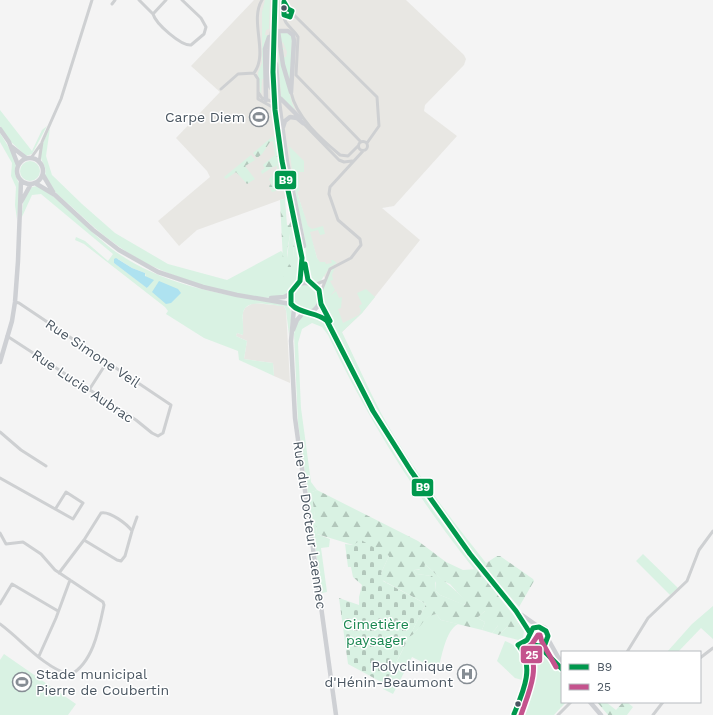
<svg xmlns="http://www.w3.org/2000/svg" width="713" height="715" viewBox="0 0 713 715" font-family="'Work Sans',sans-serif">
<defs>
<pattern id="forest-firs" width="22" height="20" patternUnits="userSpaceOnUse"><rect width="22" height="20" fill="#d9f2e3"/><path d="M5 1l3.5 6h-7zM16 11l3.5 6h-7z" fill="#b2c7bb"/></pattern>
<pattern id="cemetery-stones" width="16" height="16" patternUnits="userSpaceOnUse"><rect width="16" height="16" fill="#d9f2e3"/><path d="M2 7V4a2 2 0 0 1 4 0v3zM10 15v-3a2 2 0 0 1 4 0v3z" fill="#b2c7bb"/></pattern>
</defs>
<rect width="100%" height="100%" fill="#f4f4f4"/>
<!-- commercial -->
<path fill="#e8e7e3" d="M254 0H406L464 55 466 59 464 65 425 105 424 111 457 136 394 206 382 208 420 240 362 313 342 332 328 295 326 281 317 258 298 195 280 200 197 230 179 246 158 221 210 177 207 171 176 138 220 92 191 66Z
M253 303 284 306 286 310 290 383 274 376 273 363 244 359 247 341 236 336 237 333 243 335V312L245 308Z"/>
<!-- green -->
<path fill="#d9f2e3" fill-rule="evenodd" d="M265 0H270L269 29 266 30 265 35H268L264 44V79H262L261 96 258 73 262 63V12Z
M285 31 292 36 290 87 281 48H285L283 50 284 57H286L287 52 283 42 282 43 280 33Z
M278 49 292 103 295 110 281 97Z
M0 110 32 151 42 130 47 126 32 154 26 156 9 140 0 126Z
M50 128 46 156 52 175 82 204 115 233 168 264 227 280 281 251 284 254V282L290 234H293L294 257 300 253C303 266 301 277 292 286 289 289 289 293 284 295 256 307 169 276 142 261 116 247 94 228 73 208 63 199 50 190 45 176 45 174 46 171 45 168 44 163 41 161 41 157 40 147 46 136 50 128Z
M0 133 11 151 16 163 15 174 20 186 17 220 15 205 16 187 11 176 12 163 0 142Z
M289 146 304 161V172H299V191L297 192 308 226 312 229 323 226 325 234 320 235 318 230 310 232 317 258 320 262H325L326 264 332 263 331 260H333L337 263 330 267 320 282H313L308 276 304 234 295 194Z
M20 171a10 10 0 1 1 20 0a10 10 0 1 1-20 0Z
M37 186C67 202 88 232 116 252 168 288 228 295 288 305L292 313 289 335 286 310 284 306C273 306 246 297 243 313 242 320 244 328 243 335L237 333 236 336 247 341 244 359 273 363 274 376 239 360 238 351 204 338 166 314 168 311 165 307 84 244 75 240 76 237 85 241 108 261 113 254 41 194 32 195 21 219 24 197 32 187ZM118 259 132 268 145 273 148 288 114 263Z
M335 267 332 275 333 280 330 281 335 290 330 296 336 291 339 298 342 297 341 308 338 309 343 323 359 315 361 311 359 306 362 304 357 293 366 289 375 297 362 313 342 332C355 359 367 386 381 413 410 466 448 515 486 563L483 565C428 495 380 422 342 341 337 330 325 315 322 304 319 293 326 274 335 267Z
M292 298a13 13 0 1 1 26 0a13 13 0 1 1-26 0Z
M309 315 320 317 324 321 350 376 396 456 435 513 477 569H474C416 496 368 420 328 335L322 327 312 323 302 329 298 343 301 408 311 482 317 490 312 492 317 534 330 539 329 547 321 548 327 592 322 593 298 423 294 334 296 324 302 316Z
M643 554 678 588 670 595 636 561Z
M425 564C439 578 453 587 467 602L464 605 440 595 436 591V583L432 576 417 574 414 570H419Z
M713 606V639L701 628 678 652H667L692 624Z
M485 611H492L498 626 492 633 482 630 485 622 477 618Z
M436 614 441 620 458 624C445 631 442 657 438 670L412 657 393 694 383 689 409 637C422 630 419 617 436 614Z
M515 617 524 631 523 638 518 640 499 635 508 626H519Z
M505 641C510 643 516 646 519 650 525 657 530 673 522 680L515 678 497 661Z
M530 649 542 650 562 672V702H566L554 715H520L517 711 530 672 527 655Z
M4 654 76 704 68 715H0V660Z"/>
<!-- forest -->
<path fill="url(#forest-firs)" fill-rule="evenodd" d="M273 136 276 140 280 178 278 179V184H275L276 191 272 192 269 186 271 184 269 179 277 172V166L273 167 262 174 261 171 265 168 263 165 275 155 273 141 270 142 262 154 257 158 253 153Z
M251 155 255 160 245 166 255 179 247 184 236 172 226 179 224 177Z
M285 199 287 225H289L291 220 293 219 300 253 297 257 294 258 293 234H290L287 253V262L291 266V278L284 282 280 200Z
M317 490 418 541 446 562 463 570 477 569 515 617 519 626 516 635 511 637 512 633 510 632 508 626 499 635 492 633 498 626 492 619V611H485L477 618 485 622 482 630 441 620 436 614C421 617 421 631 409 637L426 604 382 580 381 573 389 556 317 534 312 495V492ZM425 564 443 581 450 584 466 602 465 605 440 595 436 591 435 579 432 576 417 574 414 570 424 569Z
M497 556H500L533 579 534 581 519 607 483 565Z
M597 702H606L616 710 623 702H627L633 707 627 715H608Z"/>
<!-- cemetery -->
<path fill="url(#cemetery-stones)" d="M361 540 389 556 381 573 383 581 426 604 385 684 348 664 339 598 359 605V597L362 585 353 577 351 567H348L345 544 353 545Z"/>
<!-- water -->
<path fill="#aee2f0" d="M116 258 132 268 145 273V276L154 280 147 288 114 263V259Z
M159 281 178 289 181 293 171 303 166 304 152 292Z"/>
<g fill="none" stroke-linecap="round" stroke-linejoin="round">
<!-- street -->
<path stroke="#ced0d2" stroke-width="3" d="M139 0 153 14
M112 4 115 0
M283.5 13a4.5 4.5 0 1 1 9 0a4.5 4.5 0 1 1-9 0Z
M153 14C156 24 181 46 191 45L204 34 206 27 201 18 182 0
M153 14 166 0
M293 14 377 97 379 126 367 143
M284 15C283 24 294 29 298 37L296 75 361 142
M254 73C269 53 249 21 262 0
M221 89 238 74 254 73 258 79V99L274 108
M258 92 262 98 274 102
M291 92C296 117 321 139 340 155L348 156 358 146
M303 123 339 160 344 162 352 161
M358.5 146a4.5 4.5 0 1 1 9 0a4.5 4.5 0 1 1-9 0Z
M31 158 41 144
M39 162 42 142 61 99 92 0
M314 285 324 281
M320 294 330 269 351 258 361 245 360 239 338 220 329 194 330 187 363 151
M7 336 136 420 152 433 158 436 163 433 171 405 19 303 15 302
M89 390 107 362
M0 432 21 450 46 466
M0 478 73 519 83 503 66 492 56 508
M132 531 137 517
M0 533 6 544 23 542 41 554 55 570 103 602 104 605C99 629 93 663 70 675 42 666 23 641 0 624
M59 573 84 540 101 513C110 511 127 524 132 531L125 556 121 561 117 560 84 540
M0 604 12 584 58 611
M627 652 648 618 687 581 699 550 713 531
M39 656 56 618 70 580
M700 658 713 648
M558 715 571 702
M653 715 663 702"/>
<!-- secondary -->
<path stroke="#ced0d4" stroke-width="4.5" d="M275 0C274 32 272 65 274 98 277 138 285 179 294 218 300 239 308 263 299 284
M278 31 283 65 291 92
M280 31H288L293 35 294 41 291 92
M276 64 279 102 287 162 304 246
M271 88C263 76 271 46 272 32
M281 99 300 118
M266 100 265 49 269 37
M283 127 285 121 290 117 297 118 303 123
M0 129 9 142 18 165
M12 147 26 158
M17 171a13 13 0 1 1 26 0a13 13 0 1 1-26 0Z
M43 175 53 192
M35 183 55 195 93 230 119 250 158 272 203 287 237 295 291 304
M21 202 31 184
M305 262 306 274 310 283
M290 298a15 15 0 1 1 30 0a15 15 0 1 1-30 0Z
M271 298 284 297 290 294
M320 300 331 324
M294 308 291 341 295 418 336 715
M311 312 321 315 327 321 373 411 411 471 470 554 516 611 530 633
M293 330 297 320 303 313
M0 362 12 321 15 302 18 261 21 181
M519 613 539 627
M529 636a10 10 0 1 1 20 0a10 10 0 1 1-20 0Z
M548 639 562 664
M539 646 562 669
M590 702 601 715"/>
<defs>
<path id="bus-1" d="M275 0 273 72 275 110 282 161 302 258 300 281 291 292V304C301 315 316 311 327 321L373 411 411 471 470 554 516 611 530 633
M284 2 288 9 292 11 290 17 284 15Z
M305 264 308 280 319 290 321 304 330 321
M518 645 527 640 533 628 539 627 546 631 548 636 545 644 539 646 534 645 524 653
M531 646H539L562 669
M514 714C523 692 535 667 519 646"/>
<path id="bus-2" d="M521 715C528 694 541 668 528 647L532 644 538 635H540L542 642 556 667"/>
</defs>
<!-- bus-1 casing -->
<use href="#bus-1" stroke="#fff" stroke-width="8"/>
<!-- bus-2 casing -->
<use href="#bus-2" stroke="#fff" stroke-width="8"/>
<!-- bus-1 -->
<use href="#bus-1" stroke="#00984d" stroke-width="5"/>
<!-- bus-2 -->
<use href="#bus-2" stroke="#c4538d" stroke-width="5"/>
</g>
<!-- icons -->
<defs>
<symbol id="stadium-ring" viewBox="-11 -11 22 22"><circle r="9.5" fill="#fff" stroke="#868d94" stroke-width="1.5"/><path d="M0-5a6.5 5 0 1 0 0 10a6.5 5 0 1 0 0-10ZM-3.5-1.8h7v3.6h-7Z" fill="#868d94"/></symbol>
<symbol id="hospital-ring" viewBox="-11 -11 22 22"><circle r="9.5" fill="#fff" stroke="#868d94" stroke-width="1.5"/><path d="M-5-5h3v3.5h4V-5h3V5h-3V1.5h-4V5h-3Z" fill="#868d94"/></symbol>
</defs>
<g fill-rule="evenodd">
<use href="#stadium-ring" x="248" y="106" width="22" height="22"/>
<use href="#hospital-ring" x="456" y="663" width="22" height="22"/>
<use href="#stadium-ring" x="11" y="671" width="22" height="22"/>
</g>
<!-- markers -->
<g fill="#4a5661" stroke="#fff" stroke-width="1.5">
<circle cx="284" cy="8" r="3.5"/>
<circle cx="518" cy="704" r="3.5"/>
</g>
<g text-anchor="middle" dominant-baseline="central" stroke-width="3" stroke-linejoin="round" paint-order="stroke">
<!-- poi labels -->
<g font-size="14" fill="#4a5661" stroke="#fff" text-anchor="end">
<text x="245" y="117">Carpe Diem</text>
<text x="453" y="666">Polyclinique<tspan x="453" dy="16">d'Hénin-Beaumont</tspan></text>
<text x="36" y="674" text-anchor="start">Stade municipal<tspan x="36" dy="16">Pierre de Coubertin</tspan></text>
</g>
<!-- street labels -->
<g font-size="14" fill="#4a5661" stroke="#fff">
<text transform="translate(93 353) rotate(34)">Rue Simone Veil</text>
<text transform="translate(83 386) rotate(34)">Rue Lucie Aubrac</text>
<text transform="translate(310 525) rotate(82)">Rue du Docteur Laennec</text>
</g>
<!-- park labels -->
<g font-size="14" fill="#17864f" stroke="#fff">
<text x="376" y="624">Cimetière<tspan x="376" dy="16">paysager</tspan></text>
</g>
</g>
<g stroke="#fff" stroke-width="1.5">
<rect x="274" y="170" width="23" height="20" rx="4" fill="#00984d"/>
<rect x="411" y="478" width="23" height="19" rx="4" fill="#00984d"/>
<rect x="520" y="645" width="23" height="19" rx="4" fill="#c4538d"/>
</g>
<g font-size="11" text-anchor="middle" font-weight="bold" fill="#fff">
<text x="286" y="184">B9</text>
<text x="423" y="491">B9</text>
<text x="532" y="659">25</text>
</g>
<!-- legend -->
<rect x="561" y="651" width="140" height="52" fill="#ffffff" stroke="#b7bbc0"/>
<rect x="569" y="664" width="20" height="6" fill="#00984d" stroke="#b7bbc0"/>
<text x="597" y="671" font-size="12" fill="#4a5661">B9</text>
<rect x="569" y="684" width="20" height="6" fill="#c4538d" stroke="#b7bbc0"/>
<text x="597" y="691" font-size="12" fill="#4a5661">25</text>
</svg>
